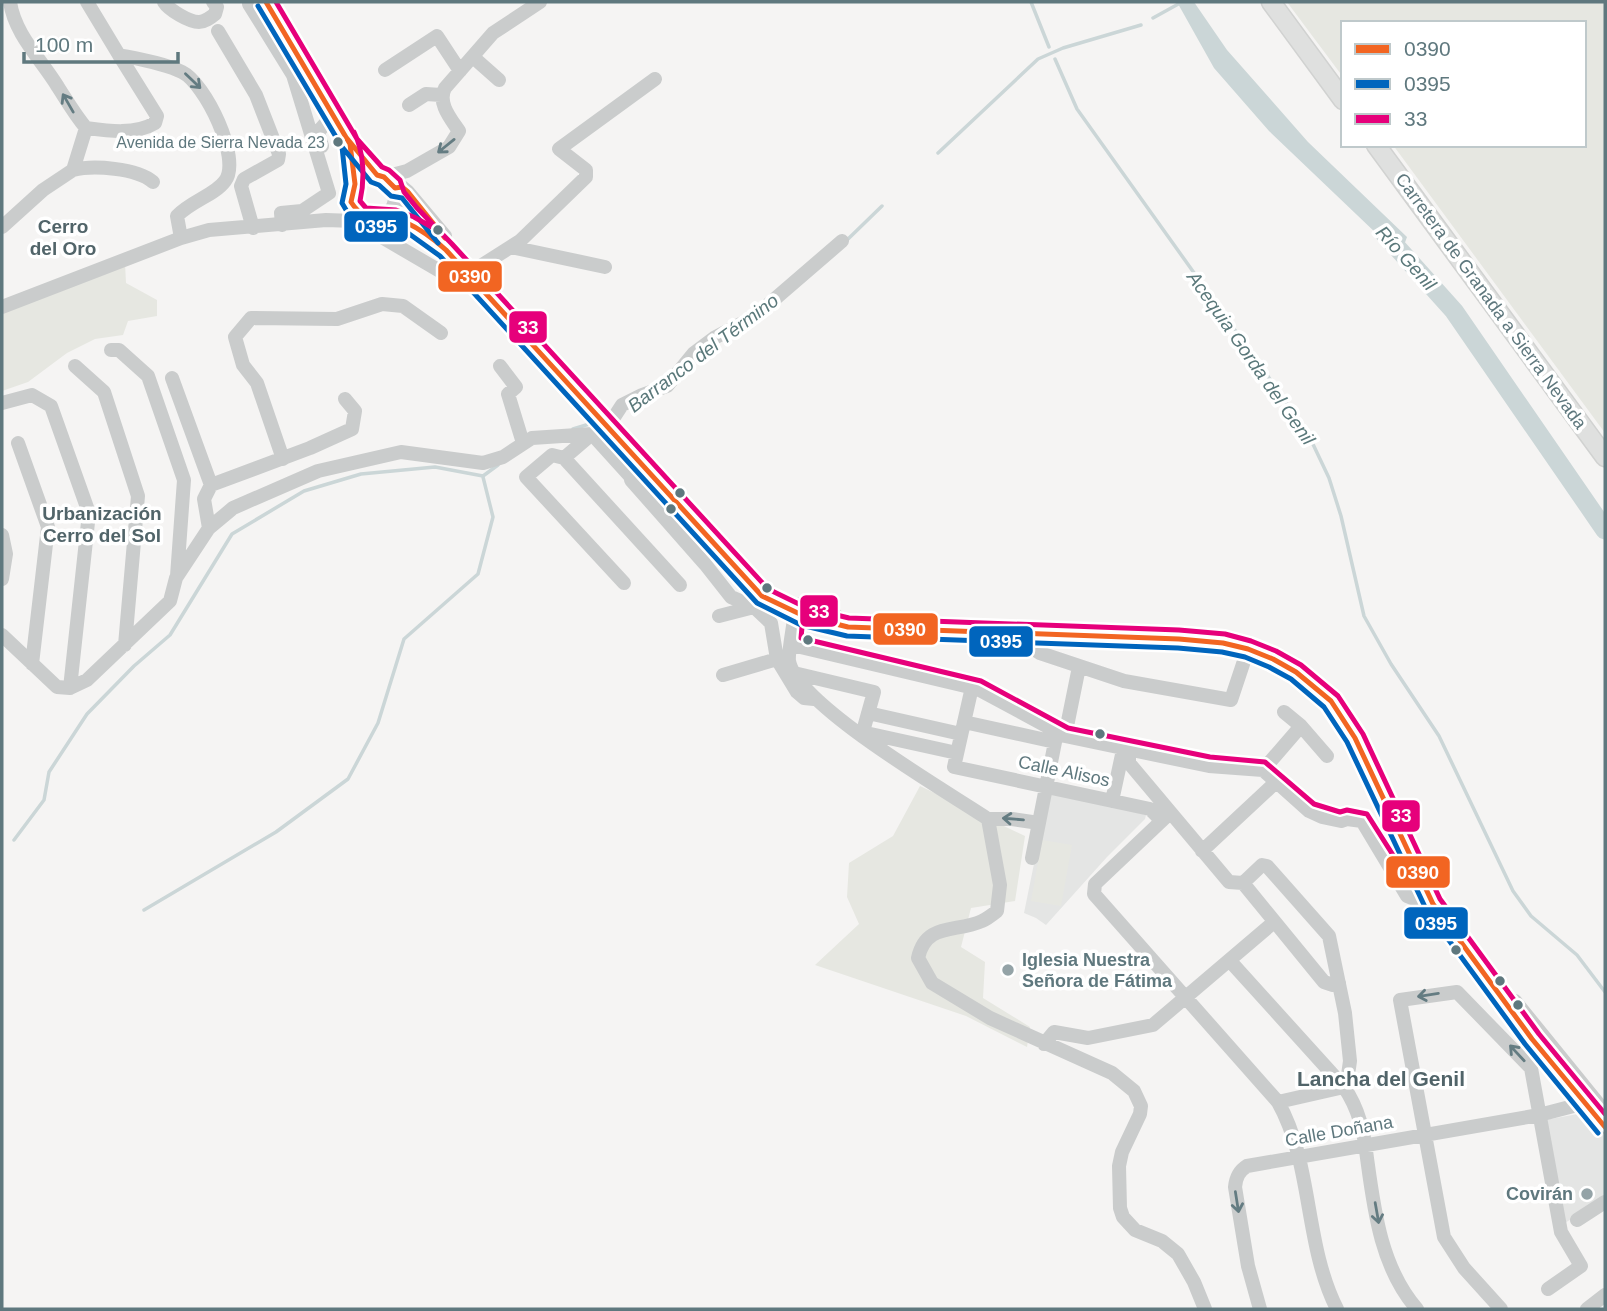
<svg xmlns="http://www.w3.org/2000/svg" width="1607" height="1311" viewBox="0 0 1607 1311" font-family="Arial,sans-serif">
<rect width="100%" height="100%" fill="#f5f4f3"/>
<!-- built -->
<path fill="#e4e5e4" d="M1049 790 1146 815 1145 819 1107 857 1046 925 1036 918 1024 913Z
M1589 1112 1605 1131V1197L1565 1223 1545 1120Z"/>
<!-- green -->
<path fill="#e6e7e1" d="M1287 2H1605V433L1393 145H1584V23H1343V77Z
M125 263 126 283 157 300V316L128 321 123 335 95 339 67 353 28 382 2 391V311Z
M920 786 1025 836 1015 901 971 908 961 947 985 962 983 998 1030 1027 1027 1047 966 1016 815 965 859 924 847 897 849 863 893 836Z
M1042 840 1072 845 1061 906 1031 901Z"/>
<!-- water -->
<path fill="#cbd6d7" d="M1177 2H1194L1227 50 1308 142 1407 237 1400 256 1269 131 1214 68Z"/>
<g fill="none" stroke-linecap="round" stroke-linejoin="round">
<!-- stream -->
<path stroke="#cbd6d7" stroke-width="3.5" d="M1031 2 1049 47
M1153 18 1182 2
M1055 59 1077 109 1277 389 1311 440 1329 478 1341 516 1364 616 1391 664 1439 736 1513 891 1531 916 1577 955 1605 992
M938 153 1038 59 1063 48 1141 25
M847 240 882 206
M573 429 596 422
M14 840 44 800 49 772 87 714 134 666 170 635 232 534 304 491 361 474 435 467 483 476 498 465
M144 910 276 832 348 779 378 723 404 639 478 574 493 517 483 477"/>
<!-- river -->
<path stroke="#cbd6d7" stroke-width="19" d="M1384 233 1454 311 1605 530"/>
<defs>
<path id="major" d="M1271 2 1343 100
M1376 145 1605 457"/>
</defs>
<!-- major casing -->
<use href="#major" stroke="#d1d2d1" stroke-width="21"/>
<!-- minor -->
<path stroke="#cacccc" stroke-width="14" d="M87 2 119 55C139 59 164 63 182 72 205 83 242 159 225 181 215 195 191 201 177 216L181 238
M164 2C169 10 189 22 199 22 205 22 210 18 215 14L217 7 213 2
M266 2 350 144 377 175
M249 4 293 75 329 193 302 211 281 213 282 225
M218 31 256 95 279 154 278 160 244 179 241 186 253 228
M473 57 499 80
M385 70 437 36 460 71
M409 105 426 94 441 95
M86 128C108 131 135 135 155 123L157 116 119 55
M350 145 355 184
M322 146 318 132 333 115
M73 170C93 165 137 168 153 182
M351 197a22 22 0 1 1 44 0a22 22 0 1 1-44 0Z
M384 177 407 171 449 147 459 131C451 119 437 103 445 88L493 33 540 2
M395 188 402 187 408 192 445 236 446 250
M396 196 410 214 446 250 741 575C774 607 802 621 848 627L1179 639 1223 643 1248 649 1273 659 1296 672 1331 701 1355 738 1404 846 1433 904 1532 1039 1605 1127
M385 216 401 221 421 230
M373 220 380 236 445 274
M2 227 43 190 73 170 86 128C75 115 67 101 58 87 41 59 15 35 10 2
M511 247 605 267
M468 274 520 241 586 177V170L559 149 655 79
M2 307 181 238 209 230 326 220 354 221 363 218
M111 350H119L148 376 184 480 177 576
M75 366 104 392 138 496 125 645
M500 366 516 387 508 394 523 443
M172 378 211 485
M2 403 32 395 51 406 89 513 70 688
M607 428 622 405 642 395 667 386 694 353 714 338 754 317 842 241
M592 434 564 458 552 455 526 477 624 583
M592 434 630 476
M18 443 48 527 32 664
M564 458 680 585
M283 459 257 383 243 365 235 337 251 318 337 319 382 304 403 306 441 333
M631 480 705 564 731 597 754 607 771 623 777 659 797 692 804 698 814 699
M209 528 204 499 211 485 310 448 352 429 355 411 345 399
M2 535 6 554 2 579
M719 616 754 607
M848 627 820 600C805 599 795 604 794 619 793 628 788 654 789 661 797 705 948 792 988 819L1000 885 997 911C992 915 987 919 982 921 956 933 926 922 918 958L932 983 990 1018 1112 1073 1134 1091 1141 1106 1140 1114 1122 1152 1119 1166 1120 1208 1123 1217 1135 1230 1162 1241 1178 1254 1194 1282 1205 1309
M1021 634 1029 646 1040 653 1124 681 1231 700 1248 649
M2 635 57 687 70 688 87 680 170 601 176 578 209 528 233 508 318 471 401 452 483 463 503 457 532 438 592 434
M792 645 978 689 1065 736 1209 766 1263 770 1309 811 1322 817 1341 821 1347 819 1362 821 1407 896 1417 900 1429 893
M794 673 874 692 862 735
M723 675 777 659
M972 687 954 767 1150 809 1161 820
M1284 712 1301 726 1327 756
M868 713 961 734
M964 722 1055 742
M866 733 957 753
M1065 736 1079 667
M1129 751V763L1229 882 1243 883 1324 982 1333 985 1339 983
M1263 770 1301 726
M1112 801 1123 750
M1170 813 1095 884 1094 894 1278 1102C1313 1164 1304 1244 1337 1309
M988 819H1012L1039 823
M1202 851 1276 782
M1032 858 1057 732
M1243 883 1262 865 1267 866 1329 936 1345 1013 1350 1061 1347 1082 1344 1087
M1230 961 1344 1087C1359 1109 1364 1132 1367 1158 1374 1210 1381 1268 1417 1309
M1515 1001 1605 1112
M1044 1044 1054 1032 1088 1038 1153 1025 1274 922
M1278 1102 1344 1087
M1577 1220 1605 1202
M1260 1309 1248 1266 1235 1187C1236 1177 1239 1171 1247 1166L1539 1115 1585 1103
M1501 1309 1464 1268 1444 1237 1400 1000 1457 992 1531 1068 1561 1232 1581 1266 1548 1289
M1587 1309 1605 1295"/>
<!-- major -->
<use href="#major" stroke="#dfe0df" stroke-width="18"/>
<defs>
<path id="bus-1" d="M266 2 350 144 355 184 351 202C366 226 382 213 405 222 420 229 434 239 446 250L762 596 804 616 848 627 1179 639 1223 643 1248 649 1273 659 1296 672 1331 701 1355 738 1433 904 1532 1039 1605 1127
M345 136 377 175 384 177 395 188 402 187 408 192 445 238"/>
<path id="bus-2" d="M258 6 342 147 346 184 342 203 349 215 364 226 389 227 408 233 440 256 757 603 801 625 847 636 1178 648 1222 652 1245 657 1269 667 1291 679 1324 707 1347 742 1426 909 1525 1044 1598 1133
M338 142 371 182 379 185 391 196 402 198 438 243"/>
<path id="bus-3" d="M276 2 357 139 382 167 389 170 400 180 404 192 417 208 452 244 768 589 807 608 849 618 1179 630 1225 634 1251 641 1276 651 1301 665 1338 696 1363 734 1440 899 1539 1034 1605 1114
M354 132C364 152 365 179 360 201L366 208 396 210 414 217 435 229
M802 627 801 638 981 681 1068 728 1210 757 1265 762 1314 804 1340 812 1347 810 1367 814 1398 863"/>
</defs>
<!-- bus-1 casing -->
<use href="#bus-1" stroke="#fff" stroke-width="10"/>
<!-- bus-2 casing -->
<use href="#bus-2" stroke="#fff" stroke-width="10"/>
<!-- bus-3 casing -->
<use href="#bus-3" stroke="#fff" stroke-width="10"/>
<!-- bus-1 -->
<use href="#bus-1" stroke="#f26522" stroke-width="5"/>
<!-- bus-2 -->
<use href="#bus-2" stroke="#0065bd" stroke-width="5"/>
<!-- bus-3 -->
<use href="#bus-3" stroke="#e6007b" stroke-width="5"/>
</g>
<!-- one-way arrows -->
<defs><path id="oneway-shaft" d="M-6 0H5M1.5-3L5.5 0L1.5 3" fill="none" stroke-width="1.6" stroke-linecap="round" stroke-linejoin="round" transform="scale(1.75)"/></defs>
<g stroke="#647c82">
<use href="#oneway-shaft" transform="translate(193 81) rotate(44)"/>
<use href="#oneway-shaft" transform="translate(68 103) rotate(-120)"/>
<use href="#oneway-shaft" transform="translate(446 146) rotate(141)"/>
<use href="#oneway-shaft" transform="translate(1013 819) rotate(-175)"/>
<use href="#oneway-shaft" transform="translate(1428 995) rotate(171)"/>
<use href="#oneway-shaft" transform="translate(1517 1053) rotate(-133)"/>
<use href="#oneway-shaft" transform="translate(1237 1202) rotate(81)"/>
<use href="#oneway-shaft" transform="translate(1377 1213) rotate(80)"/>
</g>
<!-- markers -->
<g fill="#5f787e" stroke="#fff" stroke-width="2.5">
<circle cx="338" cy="142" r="6"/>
<circle cx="438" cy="230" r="6"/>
<circle cx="680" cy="493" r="6"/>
<circle cx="671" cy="509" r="6"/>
<circle cx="767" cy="588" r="6"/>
<circle cx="808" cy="640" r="6"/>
<circle cx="1100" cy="734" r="6"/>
<circle cx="1456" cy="950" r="6"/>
<circle cx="1500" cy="981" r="6"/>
<circle cx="1518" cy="1005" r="6"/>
</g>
<g fill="#94a3a7" stroke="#fff" stroke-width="2.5">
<circle cx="1008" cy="970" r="7"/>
<circle cx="1587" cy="1194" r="7"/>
</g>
<g text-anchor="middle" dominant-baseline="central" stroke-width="7" stroke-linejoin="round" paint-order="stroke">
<!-- bus labels -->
<g font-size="16" fill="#5f787e" stroke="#fff" text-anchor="end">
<text x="325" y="142">Avenida de Sierra Nevada 23</text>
</g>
<!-- street labels -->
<g font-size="18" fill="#5f787e" stroke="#fff">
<text transform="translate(1491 301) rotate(54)">Carretera de Granada a Sierra Nevada</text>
<text transform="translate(1064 771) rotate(12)">Calle Alisos</text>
<text transform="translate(1339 1131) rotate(-10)">Calle Doñana</text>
</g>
<!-- poi labels -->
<g font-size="18" font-weight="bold" fill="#5f787e" stroke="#fff" text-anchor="start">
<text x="1022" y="960">Iglesia Nuestra<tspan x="1022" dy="21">Señora de Fátima</tspan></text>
<text x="1573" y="1194" text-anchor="end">Covirán</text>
</g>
<!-- neighbourhood labels -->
<g font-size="19" font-weight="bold" fill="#516469" stroke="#fff">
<text x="63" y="226">Cerro<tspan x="63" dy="22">del Oro</tspan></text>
<text x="102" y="513">Urbanización<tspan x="102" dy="22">Cerro del Sol</tspan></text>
</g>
<!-- water labels -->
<g font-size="19" font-style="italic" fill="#5a787a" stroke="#fff">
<text transform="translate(1406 258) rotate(48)">Río Genil</text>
<text transform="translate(703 353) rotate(-37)">Barranco del Término</text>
<text transform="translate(1251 358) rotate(55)">Acequia Gorda del Genil</text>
</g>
<!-- quarter labels -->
<g font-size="21" font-weight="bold" fill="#516469" stroke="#fff">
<text x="1381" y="1078">Lancha del Genil</text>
</g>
</g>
<g stroke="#fff" stroke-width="2.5">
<rect x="343" y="210" width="66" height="33" rx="7" fill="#0065bd"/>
<rect x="437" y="260" width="66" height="33" rx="7" fill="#f26522"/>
<rect x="508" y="310" width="40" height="34" rx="7" fill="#e6007b"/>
<rect x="799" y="594" width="40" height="34" rx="7" fill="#e6007b"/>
<rect x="872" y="612" width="67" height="34" rx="7" fill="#f26522"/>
<rect x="968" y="625" width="66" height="33" rx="7" fill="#0065bd"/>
<rect x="1381" y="799" width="40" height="34" rx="7" fill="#e6007b"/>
<rect x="1385" y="855" width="66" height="34" rx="7" fill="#f26522"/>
<rect x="1403" y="906" width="66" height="34" rx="7" fill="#0065bd"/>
</g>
<g font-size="19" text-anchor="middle" font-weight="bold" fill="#fff">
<text x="376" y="233">0395</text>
<text x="470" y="283">0390</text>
<text x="528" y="334">33</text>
<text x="819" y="618">33</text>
<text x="905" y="636">0390</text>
<text x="1001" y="648">0395</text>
<text x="1401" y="822">33</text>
<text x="1418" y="879">0390</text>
<text x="1436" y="930">0395</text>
</g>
<!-- border -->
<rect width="1607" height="1311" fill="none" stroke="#5f787e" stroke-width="7"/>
<!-- legend -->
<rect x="1341" y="21" width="245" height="126" fill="#ffffff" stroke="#bfc9cb" stroke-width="2"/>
<rect x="1355" y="44" width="35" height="10" fill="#f26522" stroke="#bfc9cb" stroke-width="2"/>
<text x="1404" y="56" font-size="21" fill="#5f787e">0390</text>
<rect x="1355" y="79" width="35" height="10" fill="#0065bd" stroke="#bfc9cb" stroke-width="2"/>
<text x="1404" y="91" font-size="21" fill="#5f787e">0395</text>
<rect x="1355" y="114" width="35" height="10" fill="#e6007b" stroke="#bfc9cb" stroke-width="2"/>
<text x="1404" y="126" font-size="21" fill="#5f787e">33</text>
<!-- scale -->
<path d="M24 52v10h154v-10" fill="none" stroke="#5f787e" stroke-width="3.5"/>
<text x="35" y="52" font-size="21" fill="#5f787e" stroke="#ffffff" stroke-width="5" paint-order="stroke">100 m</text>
</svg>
